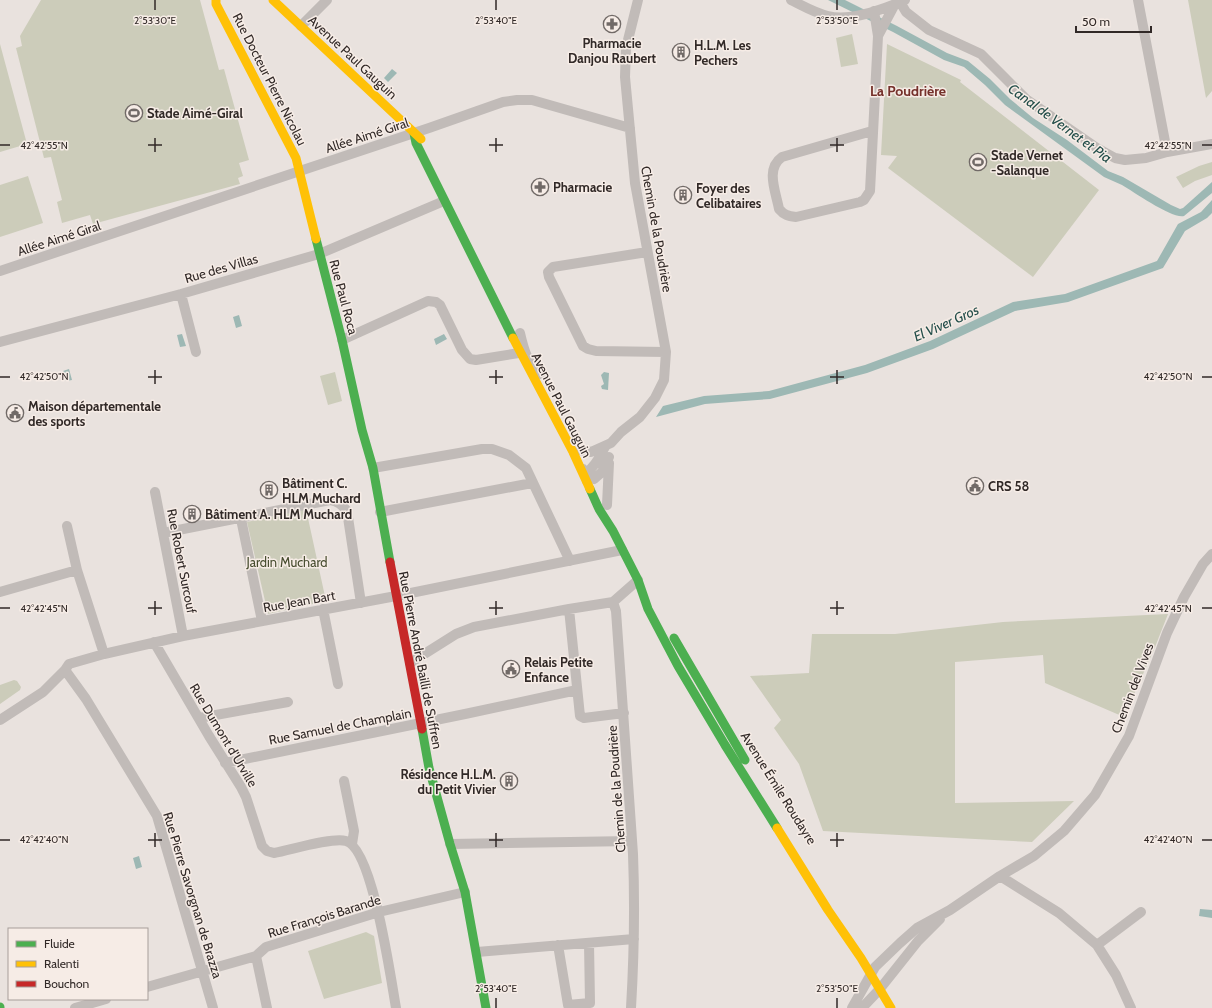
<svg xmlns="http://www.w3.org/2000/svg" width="1212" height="1008" viewBox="0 0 1212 1008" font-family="Cabin,sans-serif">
<rect width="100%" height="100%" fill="#e9e2de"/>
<!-- green -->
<path fill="#ccccba" d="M41 0H200L219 70 224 69 249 160 239 163 243 176 238 178 240 184 93 224 90 215 62 223 57 202 62 200 51 157 44 158 16 48 22 46 20 36Z
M1188 0H1212V91L1206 98Z
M852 34 858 64 841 67 836 38Z
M0 44 27 144 0 152Z
M887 44 961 80 960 82 1099 190 1033 277 888 168 897 156 881 155Z
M1212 162V175L1195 181 1183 188 1176 177 1199 166Z
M28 176 43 223 0 237V185Z
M335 372 342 401 328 405 320 376Z
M306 509 326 601 268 614 247 522Z
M1168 614 1155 647 1124 717 1045 683 1043 655 955 662V803L1074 801 1032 842 823 831 799 764 774 728 781 720 750 676 809 673 812 634H895L1003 622Z
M14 680 17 681 21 687 20 690 0 704V685Z
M366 932 374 936 382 983 324 999 308 951Z"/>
<!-- water -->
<path fill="#9db8b4" d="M828 0H845L897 26 947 53 968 61 990 79 1010 99 1033 118 1067 140 1108 171 1123 177 1171 205 1180 209 1183 208 1212 182V193L1184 216C1172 219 1134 192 1122 185 1116 182 1110 180 1104 177L1005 105 985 85 964 67 944 60 893 32Z
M392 69 397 73 388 82 384 78Z
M1212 200V213L1207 218 1185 231 1163 268 1068 302 1015 311 933 349 867 373 770 399 705 404 656 417 663 406 704 396 769 391 865 365 930 341 1013 302 1065 294 1157 261 1178 224 1201 212Z
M239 315 242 326 236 328 233 317Z
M182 334 186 346 180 347 177 335Z
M444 334 447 339 436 345 434 339Z
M69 369 72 380 66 381 63 371Z
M604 372 609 373 608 390 602 389 601 386 604 384 601 375Z
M139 856 142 867 136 869 133 858Z
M1200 909 1212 910V918L1199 916Z"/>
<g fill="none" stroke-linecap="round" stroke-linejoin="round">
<!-- street -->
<path stroke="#c1bbb8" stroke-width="10" d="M791 0C803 6 815 13 828 16 851 22 884 9 905 0
M1138 0 1167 152
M900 2 906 12 929 30 981 54 1026 99 1097 148 1115 158 1125 160 1146 158 1167 152 1212 144
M301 26 327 0
M878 36 895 4
M872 131 782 157C765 169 776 192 779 209 784 215 788 216 796 217L860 202 864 200 870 191 878 36 874 11
M647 252 553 267 548 272 549 277 583 346 588 349 596 351 666 352
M0 271 429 128 503 102 517 100H532L630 128
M181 294 196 352
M520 333C523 346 528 367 541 374
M342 340 428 301 436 302 440 305 462 350 470 359 476 360 525 352
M0 342 181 294 319 254 444 201
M579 450 591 452 611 443 621 432 640 417 655 398 664 380 666 352 635 183 625 77 626 48 638 0
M373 468 482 449H492L509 455 526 468 570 561
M583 469 587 474 594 479 602 472 609 457
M587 481C586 469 592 470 597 461 600 457 602 451 605 447
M155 492 183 636
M607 505 609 463
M380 512 532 483
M241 519 262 621
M67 526 77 570 104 654
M163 533 330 500C338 501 342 505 347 511L361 603
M0 592 77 570
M613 602 616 611 633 854C635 905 634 957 631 1008
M613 602 638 580
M323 609 338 684
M569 609 580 716 584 718 624 713
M154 642 209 736 241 787 246 797 262 846 267 851 274 853C291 850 332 837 346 841 373 849 391 980 396 1008
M410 663 456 634 474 627 569 609 613 602
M65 670 86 699 157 816 213 1008
M199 718 288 702
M0 720 43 692 65 670 69 664 104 654 183 636 396 596 622 550
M225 763 465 714 577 690
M344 781 354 831 352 844
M450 844 632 841
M1000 876 1059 913 1097 945 1116 975 1131 1008
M558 945 568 1005 590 1003 589 943
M1097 945 1141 912
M477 952 634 939
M256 956 267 1008
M147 987 256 956 266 947 379 912 465 892
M75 1008 106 999
M852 1008 875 967 900 943 917 928 950 910 1000 876 1034 856 1064 831 1095 795 1129 736 1167 633 1184 597 1203 564 1212 554
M862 1008 879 990 918 941 940 919"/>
<!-- fast -->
<path stroke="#4caf50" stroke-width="9" d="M414 133 416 143 513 338
M316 239 342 340 362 430 373 468 390 562
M590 489 599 509 613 531 638 580 648 609 678 666 725 745 777 828
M674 638 745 760
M422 729 429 768 450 844 465 892 486 1008
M0 1007V1008"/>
<!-- slow -->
<path stroke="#ffc107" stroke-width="9" d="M216 0V4L296 158 316 239
M273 0 421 139
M513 338 573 452 590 489
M777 828 828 910 861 958 891 1008"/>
<!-- jam -->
<path stroke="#c62828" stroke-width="9" d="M390 562 422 729"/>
</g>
<!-- ticks -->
<path fill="none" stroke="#312927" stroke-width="1.5" d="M155 0V10M496 0V10M837 0V10M155 138V152M496 138V152M837 138V152M0 145H10M148 145H162M489 145H503M830 145H844M1202 145H1212M155 370V384M496 370V384M837 370V384M0 377H10M148 377H162M489 377H503M830 377H844M1202 377H1212M155 601V615M496 601V615M837 601V615M0 608H10M148 608H162M489 608H503M830 608H844M1202 608H1212M155 833V847M496 833V847M837 833V847M0 840H10M148 840H162M489 840H503M830 840H844M1202 840H1212M496 998V1008M837 998V1008"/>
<!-- icons -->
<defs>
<symbol id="pharmacy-ring" viewBox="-11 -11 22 22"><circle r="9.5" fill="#f6ece6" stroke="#716a67" stroke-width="1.5"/><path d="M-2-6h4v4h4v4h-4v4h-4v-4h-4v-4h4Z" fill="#716a67"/></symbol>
<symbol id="building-ring" viewBox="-11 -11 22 22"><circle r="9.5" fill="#f6ece6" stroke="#716a67" stroke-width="1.5"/><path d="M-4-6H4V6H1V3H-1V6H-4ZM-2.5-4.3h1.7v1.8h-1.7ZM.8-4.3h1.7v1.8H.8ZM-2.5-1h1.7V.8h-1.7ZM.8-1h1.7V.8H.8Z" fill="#716a67"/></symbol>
<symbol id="stadium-ring" viewBox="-11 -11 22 22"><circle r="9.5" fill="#f6ece6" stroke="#716a67" stroke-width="1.5"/><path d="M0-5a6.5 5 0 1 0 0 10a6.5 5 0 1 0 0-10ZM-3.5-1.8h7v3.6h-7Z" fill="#716a67"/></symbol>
<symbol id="civic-ring" viewBox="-11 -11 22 22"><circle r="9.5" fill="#f6ece6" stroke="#716a67" stroke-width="1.5"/><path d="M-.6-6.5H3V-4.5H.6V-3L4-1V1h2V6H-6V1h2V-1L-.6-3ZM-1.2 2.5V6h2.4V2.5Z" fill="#716a67"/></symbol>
</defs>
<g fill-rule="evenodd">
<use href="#pharmacy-ring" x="602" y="14" width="20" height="20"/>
<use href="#building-ring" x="671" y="42" width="20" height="20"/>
<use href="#stadium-ring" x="124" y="103" width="20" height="20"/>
<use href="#stadium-ring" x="968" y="152" width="20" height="20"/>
<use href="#pharmacy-ring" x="530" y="177" width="20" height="20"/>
<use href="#building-ring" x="673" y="185" width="20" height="20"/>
<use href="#civic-ring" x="5" y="403" width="20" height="20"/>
<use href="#civic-ring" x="965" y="476" width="20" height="20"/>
<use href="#building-ring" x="259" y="480" width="20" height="20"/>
<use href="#building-ring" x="182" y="504" width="20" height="20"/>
<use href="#civic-ring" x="501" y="659" width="20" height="20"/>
<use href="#building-ring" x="499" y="771" width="20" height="20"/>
</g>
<g text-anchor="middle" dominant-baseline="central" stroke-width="3" stroke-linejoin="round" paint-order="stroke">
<!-- poi labels -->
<g font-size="13" font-weight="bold" fill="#312927" stroke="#f6ece6" text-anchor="start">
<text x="612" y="43" text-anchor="middle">Pharmacie<tspan x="612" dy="15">Danjou Raubert</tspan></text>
<text x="694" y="45">H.L.M. Les<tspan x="694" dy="15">Pechers</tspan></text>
<text x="147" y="113">Stade Aimé-Giral</text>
<text x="991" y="155">Stade Vernet<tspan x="991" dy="15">-Salanque</tspan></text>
<text x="553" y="187">Pharmacie</text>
<text x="696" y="188">Foyer des<tspan x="696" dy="15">Celibataires</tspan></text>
<text x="28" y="406">Maison départementale<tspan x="28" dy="15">des sports</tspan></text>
<text x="282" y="483">Bâtiment C.<tspan x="282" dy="15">HLM Muchard</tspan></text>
<text x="988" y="486">CRS 58</text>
<text x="205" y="514">Bâtiment A. HLM Muchard</text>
<text x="524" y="662">Relais Petite<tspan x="524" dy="15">Enfance</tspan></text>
<text x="496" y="774" text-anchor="end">Résidence H.L.M.<tspan x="496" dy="15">du Petit Vivier</tspan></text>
</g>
<!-- street labels -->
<g font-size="13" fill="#312927" stroke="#f6ece6">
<text transform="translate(353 57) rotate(43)">Avenue Paul Gauguin</text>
<text transform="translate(270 79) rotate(63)">Rue Docteur Pierre Nicolau</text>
<text transform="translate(367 135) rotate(-18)">Allée Aimé Giral</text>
<text transform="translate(657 229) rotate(80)">Chemin de la Poudrière</text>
<text transform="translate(59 238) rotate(-18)">Allée Aimé Giral</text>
<text transform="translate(221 268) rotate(-16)">Rue des Villas</text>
<text transform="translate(344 297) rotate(75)">Rue Paul Roca</text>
<text transform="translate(562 405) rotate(63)">Avenue Paul Gauguin</text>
<text transform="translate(182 561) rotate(79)">Rue Robert Surcouf</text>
<text transform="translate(299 601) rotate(-10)">Rue Jean Bart</text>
<text transform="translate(421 660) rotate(79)">Rue Pierre André Bailli de Suffren</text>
<text transform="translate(1132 688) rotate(-69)">Chemin del Vives</text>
<text transform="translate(340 726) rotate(-11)">Rue Samuel de Champlain</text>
<text transform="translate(224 735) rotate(59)">Rue Dumont d'Urville</text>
<text transform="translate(779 788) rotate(58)">Avenue Émile Roudayre</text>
<text transform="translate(616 789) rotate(-94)">Chemin de la Poudrière</text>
<text transform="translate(193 895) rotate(73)">Rue Pierre Savorgnan de Brazza</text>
<text transform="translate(324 916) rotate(-17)">Rue François Barande</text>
</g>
<!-- park labels -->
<g font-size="13" fill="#464c2e" stroke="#f6ece6">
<text x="287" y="562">Jardin Muchard</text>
</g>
<!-- neighbourhood labels -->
<g font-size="14" font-weight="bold" fill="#75312b" stroke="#f6ece6">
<text x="908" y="91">La Poudrière</text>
</g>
<!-- water labels -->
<g font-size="14" font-style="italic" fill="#224d49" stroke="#f6ece6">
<text transform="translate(1060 123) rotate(36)">Canal de Vernet et Pia</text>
<text transform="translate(946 323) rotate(-24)">El Viver Gros</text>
</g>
</g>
<g font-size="10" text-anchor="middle" fill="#312927" stroke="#f6ece6" stroke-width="3" stroke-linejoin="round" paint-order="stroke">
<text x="155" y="24">2°53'30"E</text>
<text x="496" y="24">2°53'40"E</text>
<text x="837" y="24">2°53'50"E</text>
<text x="44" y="149">42°42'55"N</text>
<text x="1168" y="149">42°42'55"N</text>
<text x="44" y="380">42°42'50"N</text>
<text x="1168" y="380">42°42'50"N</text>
<text x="44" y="612">42°42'45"N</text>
<text x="1168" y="612">42°42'45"N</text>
<text x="44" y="843">42°42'40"N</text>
<text x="1168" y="843">42°42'40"N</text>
<text x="496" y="992">2°53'40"E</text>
<text x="837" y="992">2°53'50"E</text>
</g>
<!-- legend -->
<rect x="8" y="928" width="140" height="72" fill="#f6ece6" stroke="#a79e9a"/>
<rect x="16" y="941" width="20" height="6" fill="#4caf50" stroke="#a79e9a"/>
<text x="44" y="948" font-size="12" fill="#312927">Fluide</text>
<rect x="16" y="961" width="20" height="6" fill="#ffc107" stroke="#a79e9a"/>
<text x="44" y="968" font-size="12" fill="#312927">Ralenti</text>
<rect x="16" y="981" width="20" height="6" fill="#c62828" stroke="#a79e9a"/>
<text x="44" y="988" font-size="12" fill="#312927">Bouchon</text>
<!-- scale -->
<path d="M1076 26v6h75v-6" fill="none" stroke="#312927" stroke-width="2"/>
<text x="1082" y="26" font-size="12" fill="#312927" stroke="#f6ece6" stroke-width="3" paint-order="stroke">50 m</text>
</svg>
